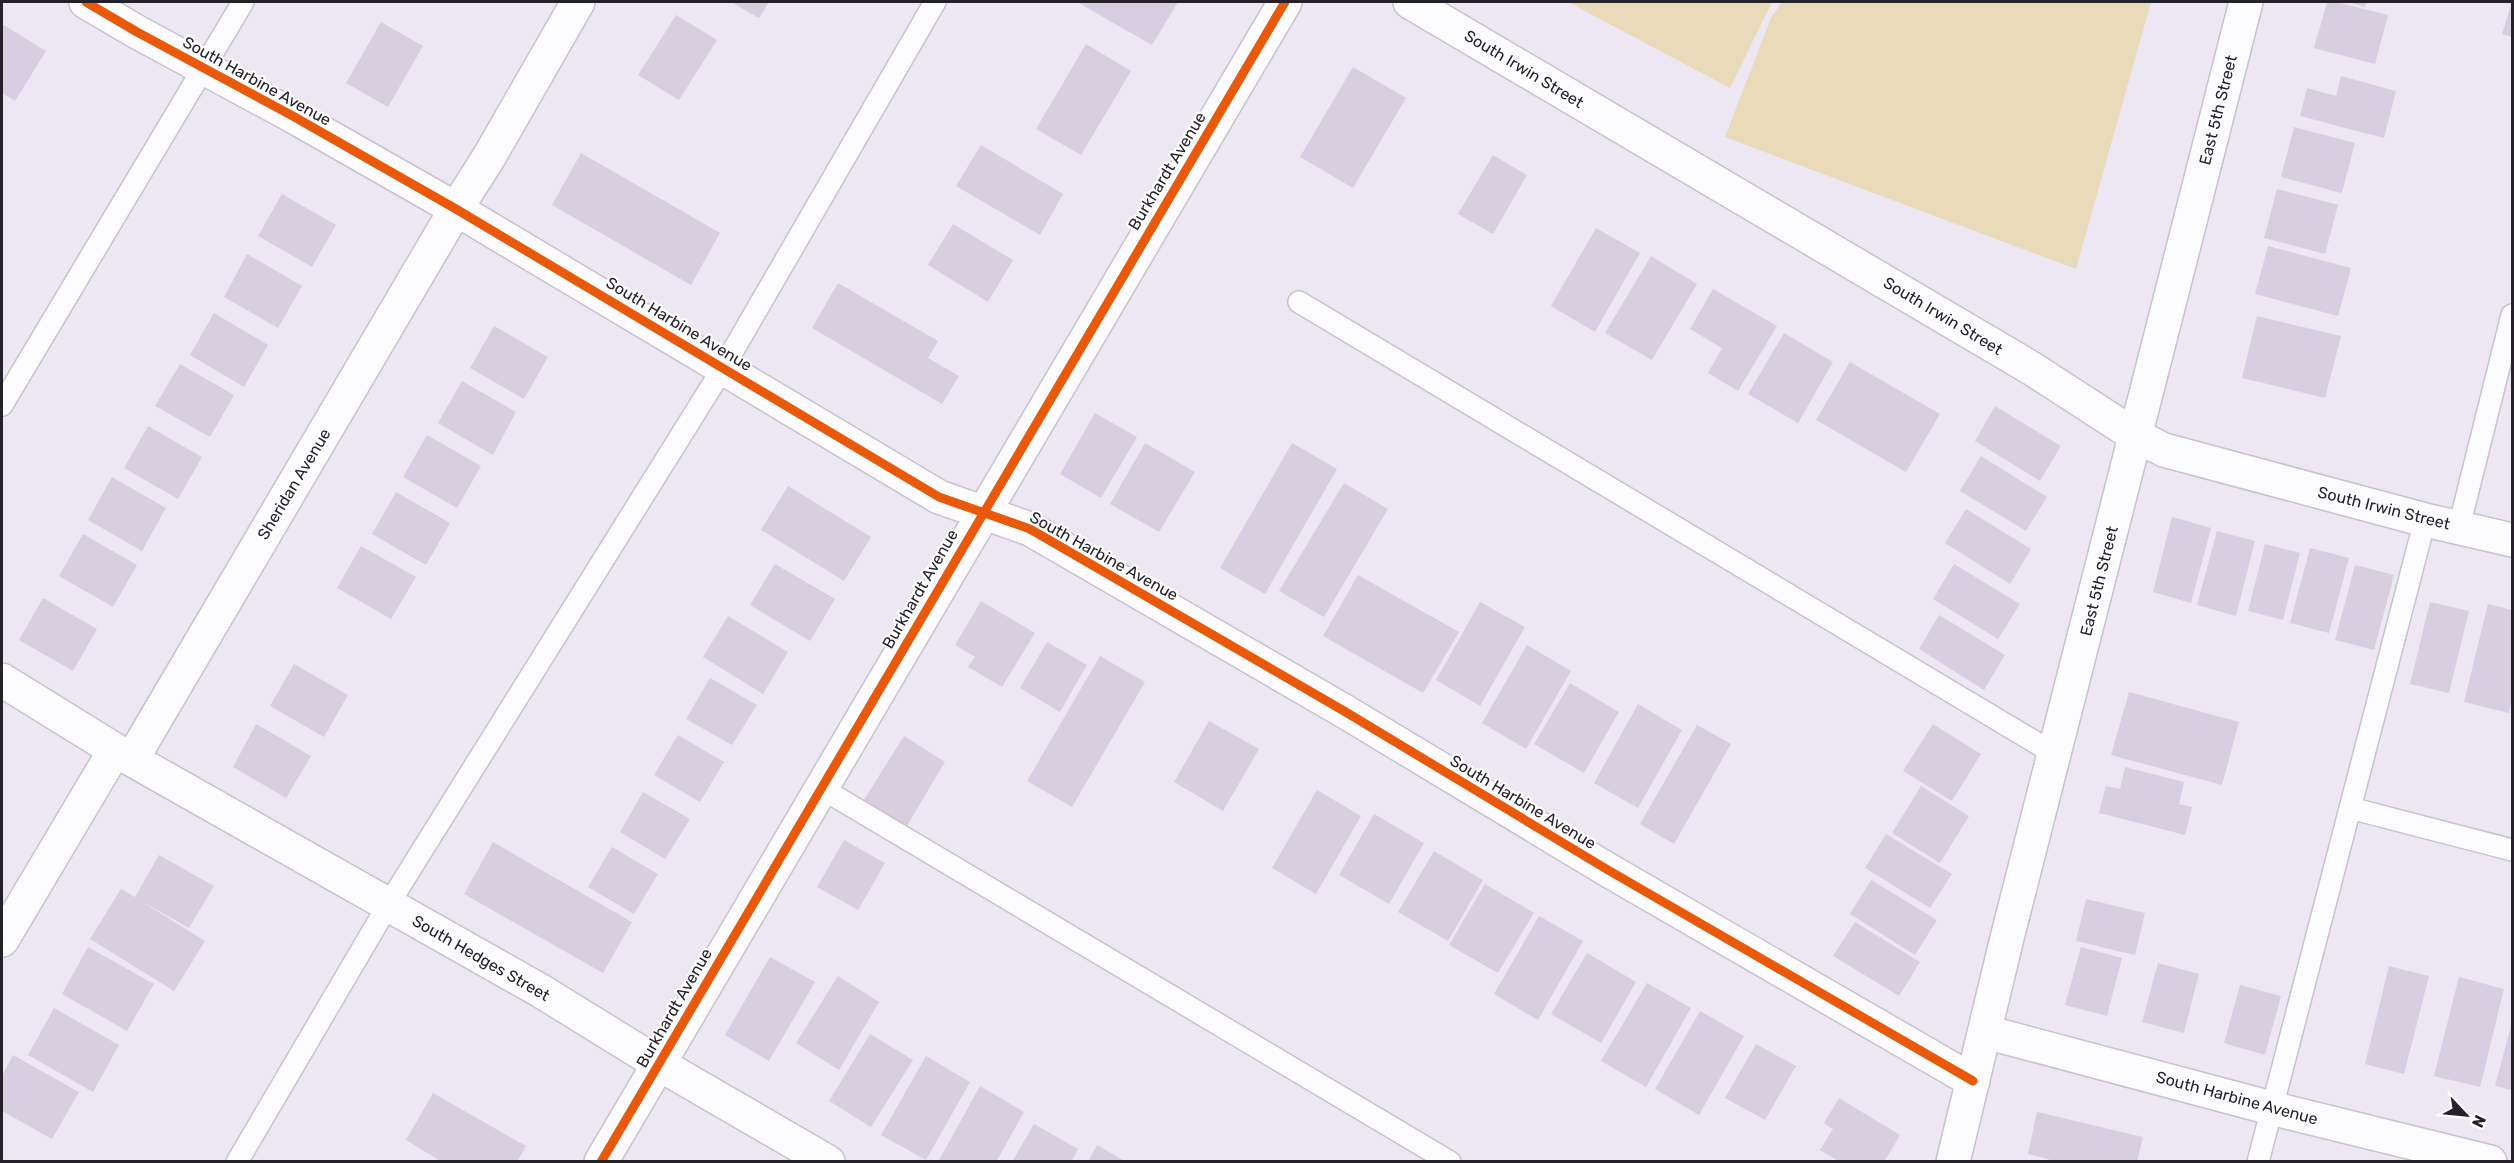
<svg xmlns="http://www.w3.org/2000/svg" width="2514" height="1163" viewBox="0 0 2514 1163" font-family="Rubik,sans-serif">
<rect width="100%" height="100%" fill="#ece7f2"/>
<!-- green -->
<path fill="#e9dab9" d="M1568 2H1772L1730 88Z
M1782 2H2151L2076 269 1725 137 1771 18Z"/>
<!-- building -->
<path fill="#d7cfe0" d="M731 2H769L759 18Z
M1077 2H1178L1152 45Z
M2327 2H2336L2388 15 2375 64 2314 48Z
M2348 2H2367L2365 7Z
M2512 2V37L2502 34Z
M676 15 717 40 679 100 638 75Z
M381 22 423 46 388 107 346 83Z
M2 24 46 51 15 101 2 93Z
M1086 44 1131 71 1081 155 1036 129Z
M1353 67 1406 98 1353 188 1300 157Z
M2341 76 2396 91 2384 138 2300 116 2307 88 2336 96Z
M2294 127 2355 143 2342 193 2281 177Z
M981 145 1063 194 1040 235 956 186Z
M581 153 720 233 691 285 552 205Z
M1493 155 1527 175 1493 234 1458 214Z
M2277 189 2338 205 2325 254 2264 238Z
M282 194 336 225 312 267 258 236Z
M953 224 1013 260 988 302 928 265Z
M1596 228 1640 253 1595 332 1551 306Z
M2268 246 2351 268 2338 316 2255 294Z
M247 254 302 286 278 328 224 297Z
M1651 256 1697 284 1652 360 1605 333Z
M838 283 938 341 928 358 959 376 942 404 812 328Z
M1713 289 1777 326 1738 391 1708 373 1722 348 1690 329Z
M214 313 268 345 244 387 190 355Z
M2257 316 2341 336 2325 398 2242 378Z
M494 326 548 357 524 399 470 368Z
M1784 333 1833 362 1798 423 1748 394Z
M1850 362 1940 414 1906 472 1816 420Z
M180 364 234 395 210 437 155 406Z
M462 381 516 412 493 455 438 423Z
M1995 406 2061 446 2040 481 1975 441Z
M1095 413 1137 437 1101 498 1060 474Z
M148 426 202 457 178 499 124 468Z
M427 435 481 466 457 508 403 477Z
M1145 443 1195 472 1159 532 1110 504Z
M1292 443 1337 469 1265 594 1220 568Z
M1981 456 2047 497 2026 531 1960 491Z
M112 477 166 508 142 551 88 520Z
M1344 483 1388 509 1324 617 1279 591Z
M788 486 871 537 844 581 761 530Z
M396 492 450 523 426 565 372 534Z
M1966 509 2031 549 2010 584 1945 543Z
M2172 517 2211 528 2191 603 2153 592Z
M2217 531 2255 541 2236 616 2197 605Z
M83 534 137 565 113 607 59 576Z
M2265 544 2300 553 2283 620 2248 611Z
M361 546 416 577 391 619 337 588Z
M2310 548 2349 558 2329 633 2290 623Z
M775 564 835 599 810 641 750 605Z
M1954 564 2020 604 1998 639 1933 599Z
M2355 565 2394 575 2374 650 2335 640Z
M1358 575 1459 632 1423 693 1323 636Z
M43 598 97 629 73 671 19 640Z
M981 601 1035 633 1002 687 968 667 975 657 955 645Z
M1480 602 1525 627 1480 706 1436 680Z
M2430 602 2469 611 2449 693 2410 684Z
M2488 604 2512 610V698L2509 713 2464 702Z
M1939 615 2005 655 1984 690 1919 649Z
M728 616 788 652 763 694 703 657Z
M1047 642 1087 665 1060 712 1020 688Z
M1527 645 1571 671 1526 749 1482 723Z
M1100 656 1145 682 1072 807 1027 781Z
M294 664 348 695 324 737 270 706Z
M710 678 757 705 732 745 686 719Z
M1570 683 1619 712 1584 773 1534 744Z
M2129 692 2239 722 2222 785 2111 755Z
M1638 704 1682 730 1638 808 1594 783Z
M1209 721 1259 749 1223 811 1174 782Z
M256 724 311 756 286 798 233 767Z
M1933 724 1981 754 1952 801 1903 771Z
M1697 725 1731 744 1674 844 1640 824Z
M678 735 724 762 700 802 654 775Z
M904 736 945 762 905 829 862 803Z
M2125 767 2184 782 2179 804 2192 807 2185 835 2099 813 2106 786 2120 789Z
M1921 786 1969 816 1940 863 1892 833Z
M1317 790 1361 816 1316 894 1272 868Z
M643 792 690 819 665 859 620 832Z
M1374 814 1424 843 1389 904 1339 875Z
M1886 834 1952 874 1930 908 1865 868Z
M844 840 885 863 858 910 817 887Z
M493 842 632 922 603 973 464 894Z
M612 847 658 874 634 914 588 887Z
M1434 851 1483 880 1448 941 1398 912Z
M159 855 214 886 189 928 141 901 205 941 174 991 90 939 121 889 135 897Z
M1871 880 1937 920 1915 955 1850 914Z
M1485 884 1534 913 1498 973 1449 945Z
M2086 899 2145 913 2135 955 2076 941Z
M1539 916 1583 941 1538 1020 1494 994Z
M1855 922 1920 962 1899 996 1833 956Z
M88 947 154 984 127 1031 62 994Z
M2081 947 2122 958 2107 1016 2065 1005Z
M1587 953 1636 982 1601 1043 1551 1014Z
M770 957 815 982 769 1061 725 1035Z
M2158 963 2199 974 2184 1033 2142 1022Z
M2389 966 2429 976 2404 1074 2365 1064Z
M838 976 879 1002 839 1070 796 1043Z
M2459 977 2504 989 2480 1087 2434 1076Z
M1647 983 1691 1008 1646 1087 1601 1061Z
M2240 985 2281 996 2265 1055 2224 1043Z
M54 1008 119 1045 93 1092 28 1055Z
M1700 1011 1744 1036 1699 1115 1655 1089Z
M2512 1022V1090L2495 1086Z
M870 1034 913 1060 871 1127 829 1101Z
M1756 1044 1796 1066 1765 1120 1725 1098Z
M13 1055 79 1092 52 1139 2 1111V1076Z
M926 1056 970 1082 926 1160 881 1135Z
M980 1086 1024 1112 996 1162H938Z
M433 1093 526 1146 517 1162H442L406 1140Z
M1839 1098 1900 1135 1884 1162H1840L1820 1150 1833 1129 1824 1123Z
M2037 1112 2143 1137 2137 1162H2058L2028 1154Z
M1034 1124 1078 1149 1071 1162H1012Z
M1097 1145 1126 1162H1088Z"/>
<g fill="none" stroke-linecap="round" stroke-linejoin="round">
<defs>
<path id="service" d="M1299 302 2055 754
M2 405 243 2
M2459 527 2512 315
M821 788 1450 1162
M2350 808 2512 850
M237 1162 388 905 723 368 935 2
M2258 1162 2425 520"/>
<path id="minor" d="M86 2 137 32 291 115 456 209 939 497 1030 529 1344 711 1608 870 1973 1081
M1410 2 2031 368 2136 436 2164 450 2425 520 2512 540
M2 680 115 750 541 991 659 1064 828 1162
M132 759 456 209 489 157 578 2
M2 940 115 750
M1986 1032 2271 1108 2490 1162
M601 1162 1285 2
M1953 1162 2007 938 2246 2"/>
</defs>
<!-- service casing -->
<use href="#service" stroke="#c7c3cc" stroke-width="24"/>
<!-- minor casing -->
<use href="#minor" stroke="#c7c3cc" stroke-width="36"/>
<!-- service -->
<use href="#service" stroke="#fcfbfd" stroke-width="21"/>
<!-- minor -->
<use href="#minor" stroke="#fcfbfd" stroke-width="33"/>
<defs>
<path id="cycleway" d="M86 2 137 32 291 115 456 209 939 497 1030 529 1344 711 1608 870 1973 1081
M601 1162 1285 2"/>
</defs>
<!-- cycleway casing -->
<use href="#cycleway" stroke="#fff" stroke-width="13"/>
<!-- cycleway -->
<use href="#cycleway" stroke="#e8590c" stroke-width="9"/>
</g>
<g text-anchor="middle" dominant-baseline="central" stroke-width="4.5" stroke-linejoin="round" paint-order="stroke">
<!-- street labels -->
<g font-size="16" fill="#242129" stroke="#fff">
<text transform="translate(1524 69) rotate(31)">South Irwin Street</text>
<text transform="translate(257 81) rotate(29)">South Harbine Avenue</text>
<text transform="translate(2218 110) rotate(-76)">East 5th Street</text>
<text transform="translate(1167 171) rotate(-59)">Burkhardt Avenue</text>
<text transform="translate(1943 316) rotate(31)">South Irwin Street</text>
<text transform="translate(679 324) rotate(31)">South Harbine Avenue</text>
<text transform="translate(294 484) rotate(-59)">Sheridan Avenue</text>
<text transform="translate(2384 508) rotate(14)">South Irwin Street</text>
<text transform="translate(1104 556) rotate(29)">South Harbine Avenue</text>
<text transform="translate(2099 581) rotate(-76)">East 5th Street</text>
<text transform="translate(920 589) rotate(-60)">Burkhardt Avenue</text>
<text transform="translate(1523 802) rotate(31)">South Harbine Avenue</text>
<text transform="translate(481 958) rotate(30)">South Hedges Street</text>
<text transform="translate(674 1008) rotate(-60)">Burkhardt Avenue</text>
<text transform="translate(2237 1098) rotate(15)">South Harbine Avenue</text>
</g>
</g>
<!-- border -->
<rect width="2514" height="1163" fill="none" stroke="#242129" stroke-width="6"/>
<!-- north arrow -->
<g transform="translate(2466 1115) rotate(116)" stroke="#ffffff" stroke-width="4.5" paint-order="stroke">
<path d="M0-4.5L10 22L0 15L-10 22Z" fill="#242129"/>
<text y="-9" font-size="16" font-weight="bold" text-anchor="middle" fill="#242129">N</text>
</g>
</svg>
